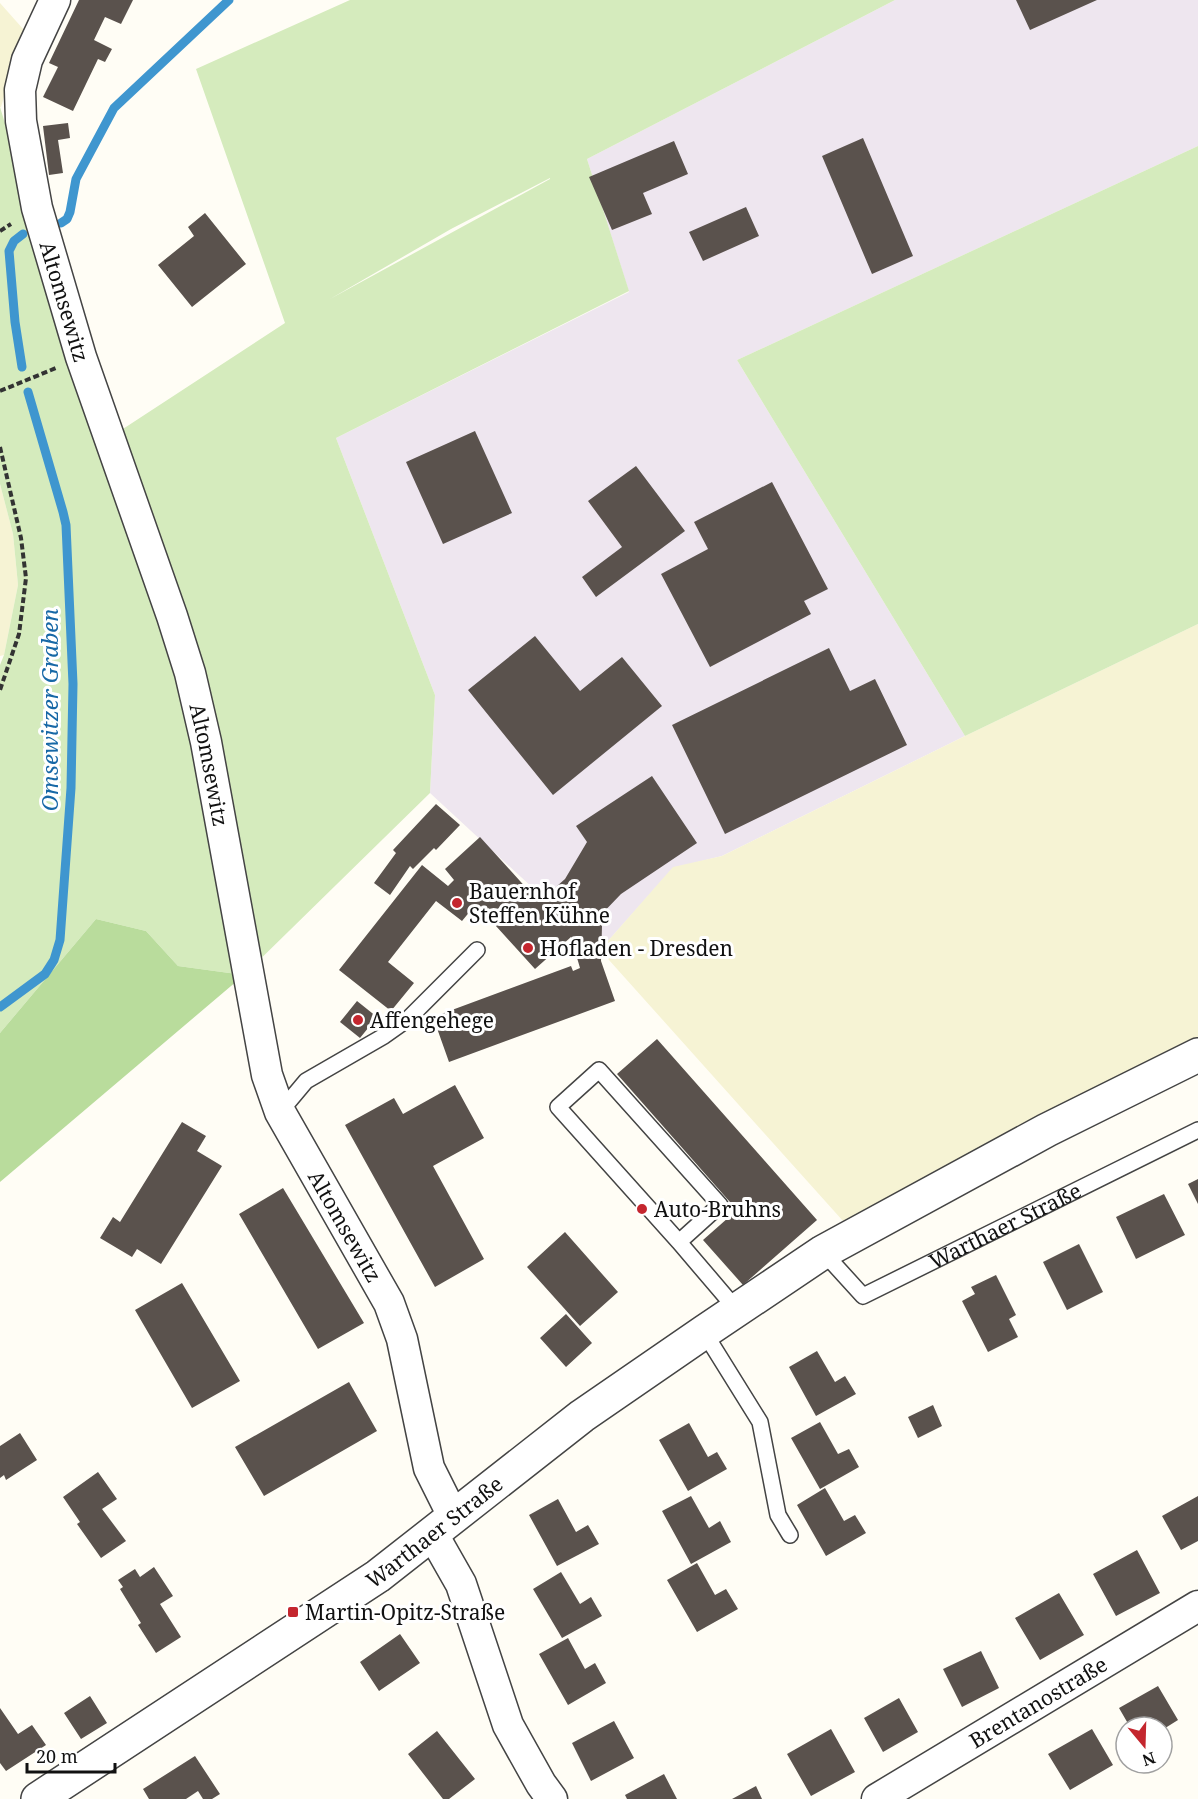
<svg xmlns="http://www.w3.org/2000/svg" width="1198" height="1799" viewBox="0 0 1198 1799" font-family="'Noto Serif',serif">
<rect width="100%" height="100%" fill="#fffdf5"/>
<!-- industrial -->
<path fill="#eee6ef" d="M895 0H1198V146L737 360 965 736 722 856 673 868 600 950 430 793 435 695 336 438 629 292 587 159Z"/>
<!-- farmland -->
<path fill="#f6f3d4" d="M0 3 24 30 1 107H0Z
M0 484 13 534 18 585 4 655 0 656Z
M1198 624V1040L1095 1089 843 1221 600 950 673 867 722 856 965 736Z"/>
<!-- green -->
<path fill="#d5ebbd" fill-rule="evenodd" d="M350 0H895L587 159 629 291 336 438 435 695 430 793 244 975 178 966 146 931 96 919 0 1033V665L4 655 18 585 13 534 0 484V107L103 442 285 323 196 69ZM550 178V179L330 299 451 229Z
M1198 146V624L965 736 737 360Z"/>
<!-- forest -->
<path fill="#b9dc9c" d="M96 919 146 931 178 966 244 975 0 1182V1033Z"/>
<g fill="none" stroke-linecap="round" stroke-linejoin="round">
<!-- stream -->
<path stroke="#3f96cf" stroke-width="9" d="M61 223 67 219 70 212 76 179 114 108 229 0
M22 367 15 322 9 251 14 241 23 234
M0 1007 45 974 54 960 60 940 71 788 73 684 66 525 63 512 28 392"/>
</g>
<!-- building -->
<path fill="#5a524d" d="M79 0H133L121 24 105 17 94 40 112 49 105 62 98 59 73 111 43 97 58 67 49 63Z
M1016 0H1097L1030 30Z
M68 123 70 138 58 140 63 173 49 175 43 126Z
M863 138 913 256 872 274 822 156Z
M674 141 688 174 643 193 652 214 612 230 589 177Z
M746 207 759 236 703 261 689 232Z
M205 213 246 264 192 307 158 265 194 236 188 227Z
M475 431 512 513 443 544 406 462Z
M636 466 685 531 596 597 582 577 622 547 588 501Z
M772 482 828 589 804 601 811 614 710 667 661 574 708 549 694 522Z
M535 636 580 691 622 657 662 706 553 795 468 690Z
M829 648 850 691 875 679 907 745 725 834 672 725Z
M652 776 697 843 621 894 597 919 602 926 601 961 615 1001 449 1062 433 1017 571 966 573 971 580 968 571 937 535 969 476 904 462 921 436 901 388 962 414 983 391 1011 339 970 422 865 448 886 454 880 445 869 480 837 539 902 565 879 587 842 576 826Z
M436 804 460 825 436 850 434 848 413 869 410 866 390 895 374 883 396 853 393 850Z
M357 1001 377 1017 360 1038 340 1022Z
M657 1039 817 1220 743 1285 703 1240 737 1210 617 1074Z
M455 1085 484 1138 433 1166 484 1259 435 1287 345 1125 394 1098 403 1114Z
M182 1122 206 1136 197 1151 222 1166 161 1264 137 1249 132 1257 100 1238 113 1217 120 1222Z
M1198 1179V1204L1188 1184Z
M283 1188 364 1323 318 1349 239 1214Z
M1164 1194 1185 1235 1136 1259 1116 1217Z
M565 1232 618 1292 580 1326 527 1267Z
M1079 1244 1103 1292 1067 1310 1043 1262Z
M996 1275 1016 1315 1009 1319 1018 1337 988 1352 962 1301 975 1294 971 1287Z
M182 1283 240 1381 192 1408 135 1310Z
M566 1314 592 1343 566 1367 540 1338Z
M817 1351 835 1382 845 1376 856 1394 816 1416 789 1367Z
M349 1382 377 1431 264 1496 235 1447Z
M933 1405 942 1426 918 1438 908 1417Z
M820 1422 838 1454 849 1449 859 1467 820 1489 791 1438Z
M689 1423 708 1457 717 1452 727 1469 688 1491 659 1440Z
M20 1433 37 1460 6 1480 4 1475 0 1478V1446Z
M98 1472 117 1499 102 1509 126 1541 101 1558 77 1524 80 1522 63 1497Z
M825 1488 844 1521 855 1515 866 1533 826 1556 797 1505Z
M691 1496 709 1528 720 1521 731 1542 691 1564 662 1511Z
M1198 1496V1541L1181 1550 1162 1516Z
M558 1499 576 1532 588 1525 599 1544 557 1566 529 1515Z
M1137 1550 1160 1593 1116 1616 1093 1574Z
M697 1563 715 1595 726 1589 738 1609 697 1632 667 1580Z
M154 1567 173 1596 160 1604 181 1637 156 1653 138 1625 141 1623 120 1589 123 1587 118 1580 135 1569 140 1577Z
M561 1572 580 1604 591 1597 602 1616 562 1638 533 1589Z
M1059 1593 1084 1635 1040 1660 1015 1618Z
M400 1634 420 1663 379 1691 360 1662Z
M568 1638 585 1669 595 1663 606 1683 568 1705 539 1654Z
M981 1651 999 1688 962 1707 943 1669Z
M1158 1686 1178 1720 1162 1730V1727H1130L1119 1708Z
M90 1696 107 1723 81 1739 64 1713Z
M899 1698 918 1732 883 1752 864 1718Z
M0 1708 18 1734 32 1725 46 1745 6 1771 0 1763Z
M614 1721 634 1758 591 1781 572 1743Z
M831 1729 855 1772 811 1796 787 1754Z
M1092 1729 1113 1765 1070 1790 1048 1754Z
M437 1731 475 1779 449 1799H443L408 1754Z
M195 1756 220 1794 212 1799H203L198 1791 186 1799H149L143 1789Z
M664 1774 677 1799H627L625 1795Z
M756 1786 762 1799H732Z"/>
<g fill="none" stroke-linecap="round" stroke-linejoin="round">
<defs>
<g id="service">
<path d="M280 1112 306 1081 384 1036 408 1019 477 950"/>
<path d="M679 1242 558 1107 599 1070 720 1205 679 1242 737 1310"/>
<path id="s1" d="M823 1252 863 1296 1198 1130"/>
<path d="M704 1332 760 1422 778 1515 790 1535"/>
</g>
<g id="minor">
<path id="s2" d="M55 0 27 60 20 90 21 121 37 208 81 357 172 616 190 673 206 742 267 1075 280 1112 389 1303 402 1339 429 1468 453 1516"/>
<path d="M432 1533 461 1584 508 1725 541 1784 552 1799"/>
<path id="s3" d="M877 1799 1198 1606"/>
</g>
<g id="tertiary">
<path id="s4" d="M38 1799 378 1576 582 1416 704 1332 823 1252 1047 1130 1198 1055"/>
</g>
</defs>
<!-- service casing -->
<use href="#service" stroke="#444" stroke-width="18"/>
<!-- minor casing -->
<use href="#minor" stroke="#444" stroke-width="33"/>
<!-- tertiary casing -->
<use href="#tertiary" stroke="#444" stroke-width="36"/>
<!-- path -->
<path stroke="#333" stroke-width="4" stroke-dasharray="6 3" stroke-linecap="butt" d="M0 231 11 224
M0 391 56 368
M0 447 21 538 26 578 19 634 0 690"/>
<!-- service -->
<use href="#service" stroke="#fff" stroke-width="15"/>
<!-- minor -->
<use href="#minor" stroke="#fff" stroke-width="30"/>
<!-- tertiary -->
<use href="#tertiary" stroke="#fff" stroke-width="33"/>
</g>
<!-- markers -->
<g fill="#c4262e" stroke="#fff" stroke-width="2">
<circle cx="457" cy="903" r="6"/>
<circle cx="528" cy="948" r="6"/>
<circle cx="358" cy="1020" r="6"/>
<circle cx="642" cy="1209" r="6"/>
<rect x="287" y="1606" width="12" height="12" rx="3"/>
</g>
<g text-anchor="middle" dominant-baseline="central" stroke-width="6" stroke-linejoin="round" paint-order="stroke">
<!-- street labels -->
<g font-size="21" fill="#111" stroke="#fff">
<text stroke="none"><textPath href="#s2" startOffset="314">Altomsewitz</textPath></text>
<text stroke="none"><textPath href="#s2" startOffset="800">Altomsewitz</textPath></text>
<text stroke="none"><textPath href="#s2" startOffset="1286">Altomsewitz</textPath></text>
<text stroke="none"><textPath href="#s1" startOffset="218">Warthaer Straße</textPath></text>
<text stroke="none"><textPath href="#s4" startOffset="478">Warthaer Straße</textPath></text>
<text stroke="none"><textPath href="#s3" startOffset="188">Brentanostraße</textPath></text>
</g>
<!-- poi labels -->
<g font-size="21" fill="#111" stroke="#fff" text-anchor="start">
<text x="469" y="891">Bauernhof<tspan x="469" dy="24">Steffen Kühne</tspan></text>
<text x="540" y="948">Hofladen - Dresden</text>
<text x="370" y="1020">Affengehege</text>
<text x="654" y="1209">Auto-Bruhns</text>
<text x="305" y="1612">Martin-Opitz-Straße</text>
</g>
<!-- water labels -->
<g font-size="22" font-style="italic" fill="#1768a6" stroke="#fff">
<text transform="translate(49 710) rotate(-90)">Omsewitzer Graben</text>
</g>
</g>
<!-- north arrow -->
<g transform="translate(1144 1745) rotate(161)"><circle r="28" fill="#ffffff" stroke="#a0a0a0" stroke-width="1.5"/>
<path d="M0-4.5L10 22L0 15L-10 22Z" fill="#c4262e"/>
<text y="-9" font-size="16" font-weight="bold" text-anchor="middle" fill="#111111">N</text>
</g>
<!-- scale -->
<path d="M27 1763v9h88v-9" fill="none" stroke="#111111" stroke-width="3"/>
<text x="36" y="1763" font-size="18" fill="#111111" stroke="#ffffff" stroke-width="4.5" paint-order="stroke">20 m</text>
</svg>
